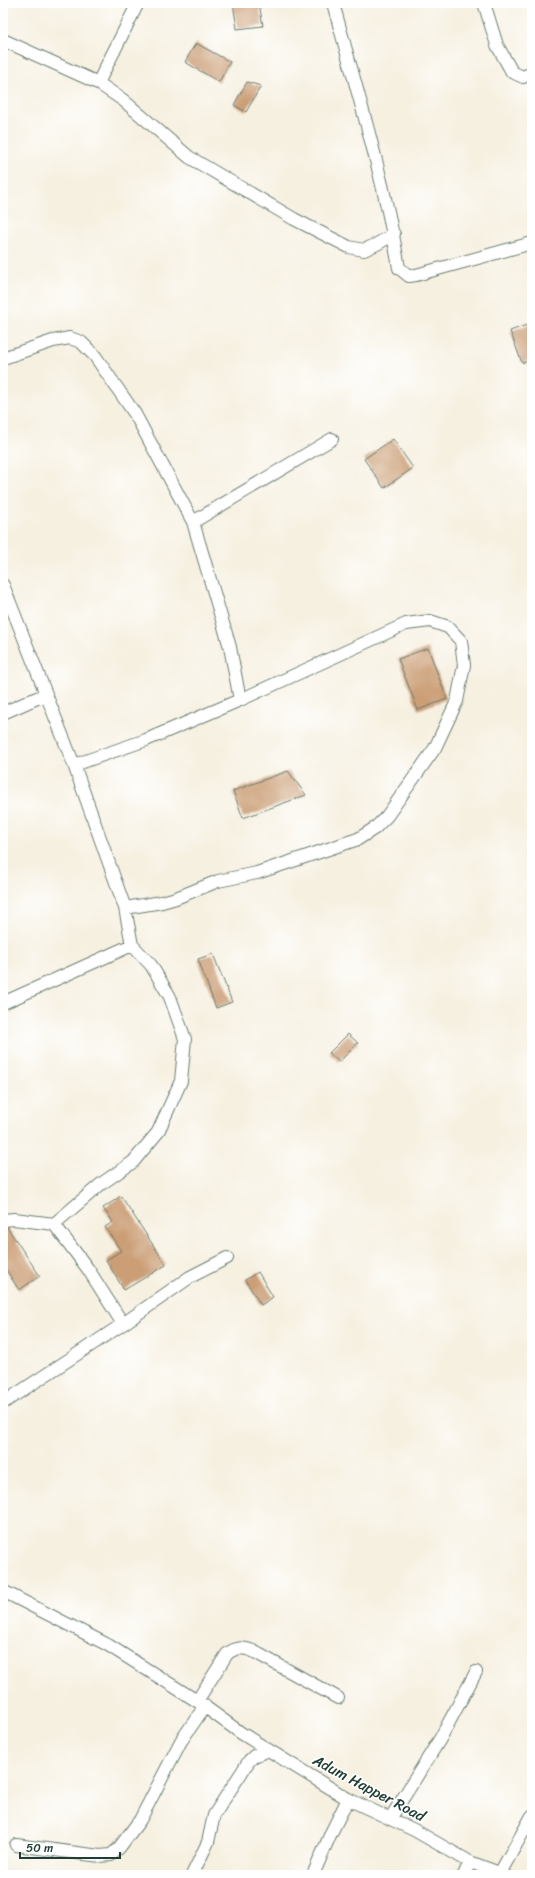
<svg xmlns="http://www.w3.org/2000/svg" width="535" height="1878" viewBox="0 0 535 1878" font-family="Sriracha,sans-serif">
<rect width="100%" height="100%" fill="#fff"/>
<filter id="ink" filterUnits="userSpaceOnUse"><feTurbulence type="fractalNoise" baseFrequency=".025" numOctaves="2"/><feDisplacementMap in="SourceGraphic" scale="8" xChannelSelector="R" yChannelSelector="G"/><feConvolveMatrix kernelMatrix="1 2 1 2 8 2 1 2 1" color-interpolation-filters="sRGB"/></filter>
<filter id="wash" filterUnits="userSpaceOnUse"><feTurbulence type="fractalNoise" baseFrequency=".012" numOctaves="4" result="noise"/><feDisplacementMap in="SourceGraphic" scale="16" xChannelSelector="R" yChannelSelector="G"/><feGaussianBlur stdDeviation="0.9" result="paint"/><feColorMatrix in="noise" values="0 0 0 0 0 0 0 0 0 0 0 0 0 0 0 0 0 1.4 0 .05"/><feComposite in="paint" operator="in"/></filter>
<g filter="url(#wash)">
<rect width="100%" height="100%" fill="#f6f0e0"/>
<g id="blocks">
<!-- building -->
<path fill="#cb9e76" d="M233 3H259L263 26 237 29Z
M196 43 230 62 219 82 185 62Z
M247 82 261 86 246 112 234 105Z
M532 323V359L522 363 510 331Z
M393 439 413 468 384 488 364 459Z
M428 648 447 699 418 710 398 659Z
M288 771 306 795 243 818 233 791Z
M213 954 232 1002 216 1008 198 959Z
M348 1034 358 1043 339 1062 329 1053Z
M121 1196 166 1265 124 1290 106 1260 121 1251 105 1227 113 1222 103 1208Z
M3 1227H7L40 1276 19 1290 3 1265Z
M258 1272 273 1297 261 1305 245 1280Z"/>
</g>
</g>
<g filter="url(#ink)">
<use href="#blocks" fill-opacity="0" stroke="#6a7c70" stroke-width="1"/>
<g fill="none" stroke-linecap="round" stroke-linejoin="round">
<defs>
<path id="street" d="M138 3 98 83 123 100 189 157 294 219 349 247 364 250 377 244 394 234
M333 3C357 91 384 178 399 268L409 276 416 275 532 243
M484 3 497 45 512 72 523 77 532 73
M3 40 98 83
M3 358 53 341 70 338 81 342 95 356 135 414 193 522 230 647 240 700
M193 522 332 439
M3 585 74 765 146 740 240 700 406 624 430 621 448 627 461 641 464 665 457 701 435 748 387 816 375 828 358 839 257 873 218 881 176 898 162 902 125 908
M3 713 46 694
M3 1003 132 945 125 908 74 765
M3 1220 14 1219 54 1224
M123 1324 88 1269 54 1224 101 1184 133 1162 158 1132 181 1081 185 1039 170 997 151 965 132 945
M3 1403 123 1324 190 1277 227 1258
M3 1591 108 1645 197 1701 241 1733 348 1799 414 1830 470 1862 505 1875
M197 1701 227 1654C236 1647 242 1647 253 1651L338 1698
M390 1819 440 1739 476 1672
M16 1845 100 1856 111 1855 119 1848 140 1820 181 1741 205 1706
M500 1873 532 1816
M192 1875 208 1842 214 1815 249 1761 254 1756 268 1750
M313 1875 331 1833 348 1799
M464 1875 470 1862"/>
</defs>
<!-- street casing -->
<use href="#street" stroke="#6a7c70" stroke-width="14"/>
<!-- street -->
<use href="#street" stroke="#fff" stroke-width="12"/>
</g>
</g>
<g text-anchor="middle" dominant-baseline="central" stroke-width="3.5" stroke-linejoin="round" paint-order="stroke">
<!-- street labels -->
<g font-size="15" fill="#1f3d34" stroke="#fff">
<text transform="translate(369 1788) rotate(28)">Adum Happer Road</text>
</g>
</g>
<!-- margin -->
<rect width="535" height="1878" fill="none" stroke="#fff" stroke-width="16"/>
<!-- scale -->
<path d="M20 1852v6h100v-6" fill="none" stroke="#1f3d34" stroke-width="2"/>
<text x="26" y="1852" font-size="12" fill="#1f3d34" stroke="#ffffff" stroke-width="3" paint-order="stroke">50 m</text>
</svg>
